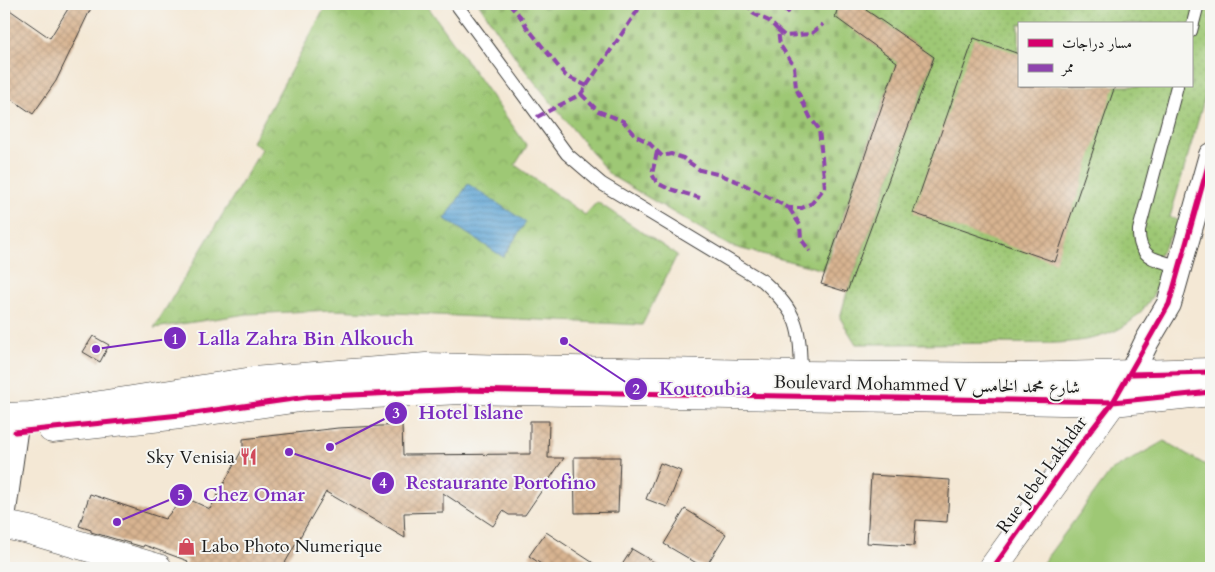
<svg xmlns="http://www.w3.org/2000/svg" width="1215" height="572" viewBox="0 0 1215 572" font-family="Cardo,Amiri,serif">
<defs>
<pattern id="grass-dots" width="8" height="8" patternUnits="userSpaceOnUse" patternTransform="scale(1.25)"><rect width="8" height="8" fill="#9ec875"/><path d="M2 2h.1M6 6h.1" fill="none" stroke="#88ab65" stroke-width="1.8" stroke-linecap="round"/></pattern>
<pattern id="cemetery-stones" width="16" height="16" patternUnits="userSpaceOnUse" patternTransform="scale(1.25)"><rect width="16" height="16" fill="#9ec875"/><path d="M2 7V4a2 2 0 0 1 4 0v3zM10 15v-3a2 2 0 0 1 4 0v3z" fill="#88ab65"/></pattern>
<pattern id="park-crowns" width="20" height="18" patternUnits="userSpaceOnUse" patternTransform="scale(1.25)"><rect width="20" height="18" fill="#9ec875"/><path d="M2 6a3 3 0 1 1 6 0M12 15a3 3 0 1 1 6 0" fill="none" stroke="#88ab65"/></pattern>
<pattern id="water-rules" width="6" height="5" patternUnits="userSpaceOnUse" patternTransform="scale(1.25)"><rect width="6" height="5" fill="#5ea4d4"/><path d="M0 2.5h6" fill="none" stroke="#4d85ab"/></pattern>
<pattern id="building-cross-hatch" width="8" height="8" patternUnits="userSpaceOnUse" patternTransform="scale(1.25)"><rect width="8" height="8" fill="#d8b491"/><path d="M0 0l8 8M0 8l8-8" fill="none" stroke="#b99a7c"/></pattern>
</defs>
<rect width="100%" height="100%" fill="#f6f6f2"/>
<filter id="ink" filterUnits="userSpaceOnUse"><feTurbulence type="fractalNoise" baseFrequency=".02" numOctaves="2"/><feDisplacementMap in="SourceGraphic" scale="10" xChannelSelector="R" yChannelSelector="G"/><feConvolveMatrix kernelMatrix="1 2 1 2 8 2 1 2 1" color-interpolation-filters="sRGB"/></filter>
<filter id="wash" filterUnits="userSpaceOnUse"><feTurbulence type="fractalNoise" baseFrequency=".0096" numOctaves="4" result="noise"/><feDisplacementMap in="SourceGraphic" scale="20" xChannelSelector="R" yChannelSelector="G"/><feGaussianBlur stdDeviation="1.12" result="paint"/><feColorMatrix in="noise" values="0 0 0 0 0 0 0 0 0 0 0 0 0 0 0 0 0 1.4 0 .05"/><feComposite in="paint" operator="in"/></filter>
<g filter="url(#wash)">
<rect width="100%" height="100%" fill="#f4e8d5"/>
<!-- grass -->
<path fill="url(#grass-dots)" stroke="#5d7248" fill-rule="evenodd" d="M868 4H1211V76L1170 217 1180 221 1156 260 1165 271C1154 296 1141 319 1115 331 1081 347 1031 343 994 343 948 344 902 344 856 344L840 318 847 292 934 57 866 10ZM1019 24H1191V86H1019Z"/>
<!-- cemetery -->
<path fill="url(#cemetery-stones)" stroke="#5d7248" d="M479 4H839L836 17 897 62 824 270 730 246 610 175 520 64Z"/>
<!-- park -->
<path fill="url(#park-crowns)" stroke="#5d7248" d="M327 4H426L527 146 515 165 585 215 597 202 677 255 642 325 333 310 247 314 154 328 262 149 252 142Z"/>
<!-- garden -->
<path fill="#9ec875" stroke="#5d7248" d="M1164 441 1211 468V568H1039L1111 471Z"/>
<!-- water -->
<path fill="url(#water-rules)" stroke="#3d6078" d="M468 184 526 222 503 257 445 219Z"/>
<g id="blocks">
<!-- building -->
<path fill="url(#building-cross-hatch)" d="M71 4H93L56 81 33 114 4 94V6L50 38Z
M839 4H868L866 10 934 57 847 292 821 284 897 62 835 17Z
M974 38 1019 54V86H1115L1055 262 913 213Z
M93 336 109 345 100 362 83 352Z
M530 421H549L548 458H564L525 515H509L503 511 493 526 443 493V512L404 513 405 538 326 492 282 568H185L188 561 144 545 143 547 91 532V530L79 526 90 494 165 519 184 497 210 509 243 448V439L338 428 402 425 403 455 530 454Z
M574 457H620L618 512 575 513Z
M660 463 681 471 667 507 646 499Z
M871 475 950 480 947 522 916 520 914 546 867 543Z
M685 509 726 534 705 568 664 544Z
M546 532 601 568H547L529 556Z
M632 549 664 568H620Z"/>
</g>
</g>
<g filter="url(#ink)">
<use href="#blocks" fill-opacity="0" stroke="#3c3b38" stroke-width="1"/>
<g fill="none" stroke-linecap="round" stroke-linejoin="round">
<defs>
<path id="service" d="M456 4 567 154 602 184 763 281C799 314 800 327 801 375
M1191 31 1198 4
M1177 86 1139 230C1138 259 1156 260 1180 266"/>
<path id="minor" d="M1131 374 1147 341 1169 304 1211 155
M4 511 15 432"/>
<path id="tertiary" d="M4 525 29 530 158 568
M993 568 1124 386"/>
<path id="secondary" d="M4 417 30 416 253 381 426 367 801 375 1019 377 1211 372
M52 429 180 415 307 397 462 390 1113 402 1211 392"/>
</defs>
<!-- service casing -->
<use href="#service" stroke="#3c3b38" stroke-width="14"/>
<!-- minor casing -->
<use href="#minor" stroke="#3c3b38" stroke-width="26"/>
<!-- tertiary casing -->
<use href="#tertiary" stroke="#3c3b38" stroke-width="29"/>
<!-- secondary casing -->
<use href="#secondary" stroke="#3c3b38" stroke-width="29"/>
<!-- service -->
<use href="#service" stroke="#fff" stroke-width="12"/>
<!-- minor -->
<use href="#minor" stroke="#fff" stroke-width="24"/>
<!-- tertiary -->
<use href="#tertiary" stroke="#fff" stroke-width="28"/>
<!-- secondary -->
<use href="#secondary" stroke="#fff" stroke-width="28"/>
<!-- quiet -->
<path stroke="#8e44ad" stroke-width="4" stroke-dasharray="8 4" stroke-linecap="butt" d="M509 4C515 12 522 16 526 26L566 76 587 86
M773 4 788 12 793 4
M778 30 785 36 811 34 823 24
M581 94 598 111 623 121 636 136 648 142 662 156 671 154 683 158 700 170 721 175 741 183 789 208H802L812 203 825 187 819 129 811 119 796 88 794 66 780 45 778 30 769 21 754 14 750 8V4
M537 117 581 94 642 4
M657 152 652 174 657 183 667 188 700 198
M789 208 800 225 801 239 810 251"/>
<defs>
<path id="cycleway" d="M1131 374 1211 372
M15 432 180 415 307 397 462 390 1113 402 1211 392
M993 568 1079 446 1113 402 1169 304 1211 155"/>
</defs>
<!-- cycleway casing -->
<use href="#cycleway" stroke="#f6f6f2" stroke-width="8"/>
<!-- cycleway -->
<use href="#cycleway" stroke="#d6006c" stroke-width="5"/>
</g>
</g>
<!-- icons -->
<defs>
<symbol id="restaurant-bare" viewBox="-9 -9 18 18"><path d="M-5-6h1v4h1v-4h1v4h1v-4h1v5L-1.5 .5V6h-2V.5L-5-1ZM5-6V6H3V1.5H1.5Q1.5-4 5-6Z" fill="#d1495b" stroke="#f6f6f2" stroke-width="2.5" paint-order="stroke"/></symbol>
<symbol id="shop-bare" viewBox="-9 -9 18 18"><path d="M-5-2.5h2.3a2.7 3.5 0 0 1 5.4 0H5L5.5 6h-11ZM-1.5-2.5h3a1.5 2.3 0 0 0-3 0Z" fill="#d1495b" stroke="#f6f6f2" stroke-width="2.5" paint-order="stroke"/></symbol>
</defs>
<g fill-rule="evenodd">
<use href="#restaurant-bare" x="236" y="444" width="25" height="25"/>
<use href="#shop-bare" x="174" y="534" width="25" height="25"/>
</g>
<g text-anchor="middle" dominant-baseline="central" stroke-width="4" stroke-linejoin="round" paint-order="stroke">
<!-- street labels -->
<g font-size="18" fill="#1c1c1c" stroke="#f6f6f2">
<text transform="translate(927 385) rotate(1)">Boulevard Mohammed V شارع محمد الخامس</text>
<text transform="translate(1042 475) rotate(-54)">Rue Jebel Lakhdar</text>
</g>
<!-- poi labels -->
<g font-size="18" fill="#1c1c1c" stroke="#f6f6f2" text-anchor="end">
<text x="235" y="457">Sky Venisia</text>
<text x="201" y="546" text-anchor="start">Labo Photo Numerique</text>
</g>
</g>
<!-- callouts -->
<path fill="none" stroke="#7b2cbf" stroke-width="2" d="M96 349L175 338M564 341L636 389M330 447L396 413M289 452L383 483M117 522L181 495"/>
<g fill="#7b2cbf" stroke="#f6f6f2" stroke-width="2">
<circle cx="96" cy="349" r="5"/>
<circle cx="564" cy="341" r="5"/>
<circle cx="330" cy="447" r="5"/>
<circle cx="289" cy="452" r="5"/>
<circle cx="117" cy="522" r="5"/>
<circle cx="175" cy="338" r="12"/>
<circle cx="636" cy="389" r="12"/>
<circle cx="396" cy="413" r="12"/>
<circle cx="383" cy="483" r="12"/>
<circle cx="181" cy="495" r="12"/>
</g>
<g font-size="15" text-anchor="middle" font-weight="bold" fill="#fff">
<text x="175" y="344">1</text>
<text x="636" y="394">2</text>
<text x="396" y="418">3</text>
<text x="383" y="488">4</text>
<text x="181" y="500">5</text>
</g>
<g font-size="19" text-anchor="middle" font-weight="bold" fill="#7b2cbf" stroke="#f6f6f2" stroke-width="4" stroke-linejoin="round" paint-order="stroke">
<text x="306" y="345">Lalla Zahra Bin Alkouch</text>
<text x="705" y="395">Koutoubia</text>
<text x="471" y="419">Hotel Islane</text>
<text x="501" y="489">Restaurante Portofino</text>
<text x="254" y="501">Chez Omar</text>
</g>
<!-- margin -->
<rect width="1215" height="572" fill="none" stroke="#f6f6f2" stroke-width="20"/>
<!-- legend -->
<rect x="1018" y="22" width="175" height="65" fill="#f6f6f2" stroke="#9f9f9c"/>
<rect x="1028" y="39" width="25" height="8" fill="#d6006c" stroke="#9f9f9c"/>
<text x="1062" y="48" font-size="15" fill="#1c1c1c">مسار دراجات</text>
<rect x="1028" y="64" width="25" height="8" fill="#8e44ad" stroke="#9f9f9c"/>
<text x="1062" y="72" font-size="15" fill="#1c1c1c">ممر</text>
</svg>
